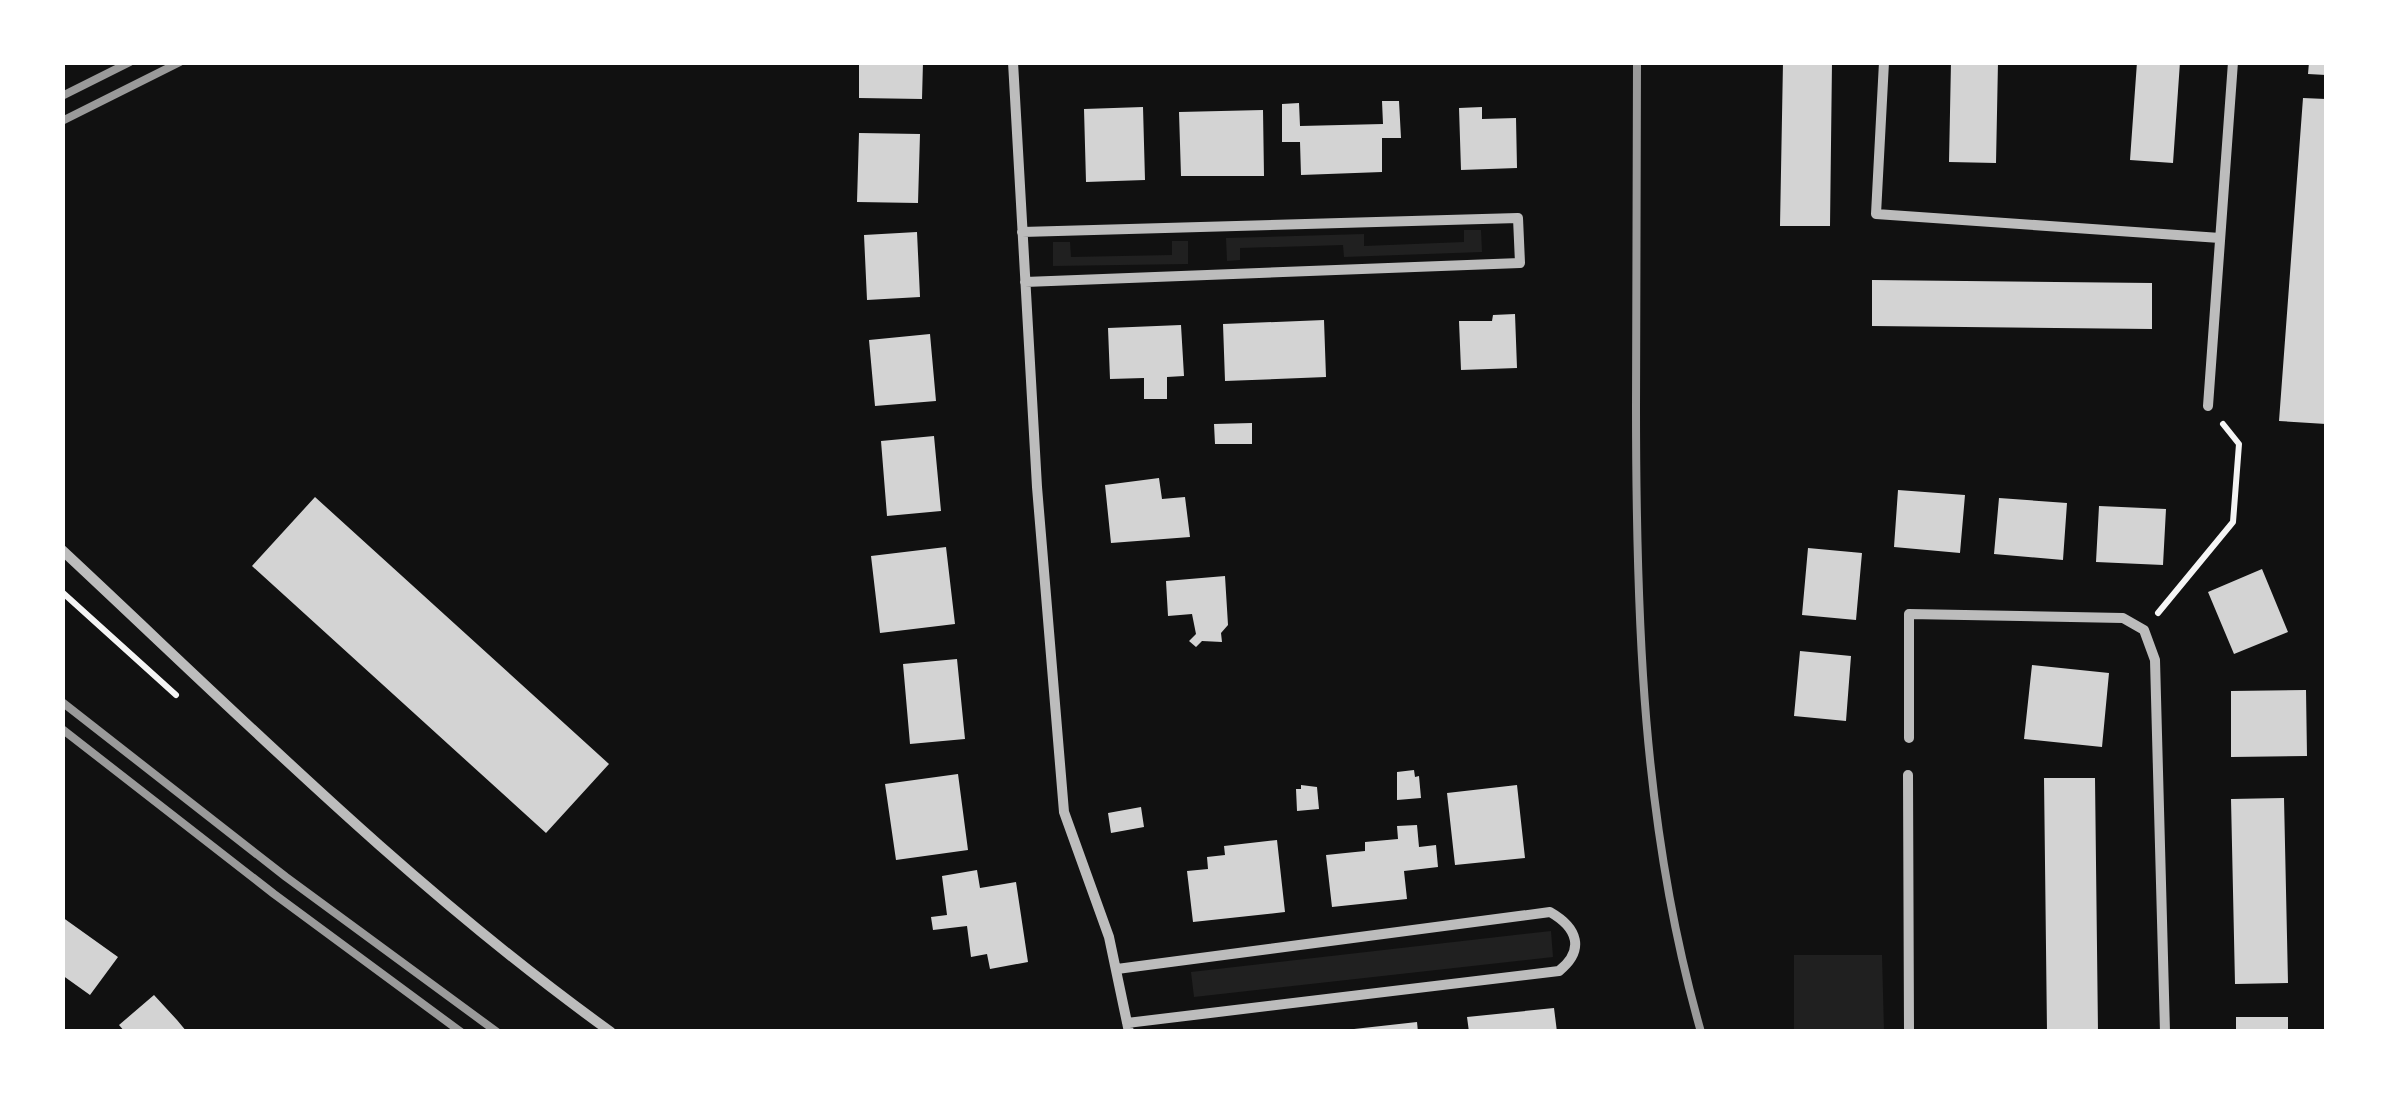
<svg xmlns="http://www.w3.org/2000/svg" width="2389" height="1094" viewBox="0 0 2389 1094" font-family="'Times New Roman',serif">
<rect width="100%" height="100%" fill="#111"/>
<!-- green -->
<path fill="#202020" d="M1464 230H1481L1482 252 1344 257 1343 245 1240 248V260L1227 261 1226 238 1364 234V246L1464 242Z
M1172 241H1188V264L1053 266V242H1070L1071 257 1172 255Z
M1551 931 1553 957 1194 997 1191 972Z
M1794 955H1882L1884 1031H1794Z"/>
<!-- building -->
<path fill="#d3d3d3" d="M859 62H923L922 99 859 98Z
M1783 62H1832L1830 226H1780Z
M1951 62H1998L1996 163 1949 162Z
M2137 62H2180L2173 163 2130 160Z
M2309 62H2326V75L2308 74Z
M2303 98 2326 99V424L2279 421Z
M1382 101H1399L1401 138H1382V172L1301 175 1300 142H1282V104L1299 103 1300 126 1383 124Z
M1143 107 1145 180 1086 182 1084 109Z
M1482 107V119L1516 118 1517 168 1461 170 1459 108Z
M1263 110 1264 176H1181L1179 112Z
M859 133 920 134 918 203 857 202Z
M917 232 920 297 867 300 864 235Z
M1872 280 2152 283V329L1872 326Z
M1515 314 1517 368 1461 370 1459 321H1492L1493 315Z
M1324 320 1326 377 1225 381 1223 324Z
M1181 325 1184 376 1167 377V399H1144V378L1110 379 1108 328Z
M930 334 936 401 875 406 869 340Z
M1252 423V444H1215L1214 424Z
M934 436 941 511 887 516 881 441Z
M1159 478 1162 499 1185 497 1190 537 1111 543 1105 485Z
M1898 490 1965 495 1960 553 1894 547Z
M315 497 609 764 546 833 252 566Z
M1999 498 2067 503 2063 560 1994 554Z
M2099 506 2166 509 2163 565 2096 562Z
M946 547 955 624 880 633 871 556Z
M1808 548 1862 553 1856 620 1802 615Z
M2262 569 2288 632 2234 654 2208 592Z
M1225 576 1228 625 1221 633 1222 642 1202 641 1196 647 1189 641 1196 634 1192 614 1168 616 1166 581Z
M1800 651 1851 656 1846 721 1794 716Z
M957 659 965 739 910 744 903 664Z
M2032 665 2109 673 2102 747 2024 739Z
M2306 690 2307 756 2231 757V691Z
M1414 770 1415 777 1419 776 1421 798 1397 800V772Z
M958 774 968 850 896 860 885 784Z
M2044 778H2095L2098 1032H2047Z
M1301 785 1317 787 1319 809 1297 811 1296 789H1301Z
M1517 785 1525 858 1455 865 1447 793Z
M2284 798 2288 983 2235 984 2231 799Z
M1141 807 1144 827 1111 833 1108 813Z
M1417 825 1419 847 1436 845 1438 867 1404 871 1407 899 1332 907 1326 855 1365 851V842L1398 839 1397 826Z
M1277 840 1285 912 1193 922 1187 871 1208 869 1207 857 1225 855 1224 846Z
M977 870 980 888 1016 882 1028 962 990 969 987 954 971 957 967 926 933 930 931 917 947 915 942 876Z
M62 917 118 957 90 995 62 975Z
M154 995 177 1020 187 1032H125L119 1025Z
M1554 1008 1557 1032H1469L1467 1017Z
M2236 1017H2288V1032H2236Z
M1417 1022 1418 1032H1354V1029Z"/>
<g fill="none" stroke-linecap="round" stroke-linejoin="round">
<!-- path -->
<path stroke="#f5f5f5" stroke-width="6" d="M62 592 176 695
M2158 613 2233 522 2239 444 2223 424"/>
<!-- minor -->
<path stroke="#bcbcbc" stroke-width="10" d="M1013 62 1037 487 1064 812 1109 937 1129 1032
M1884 62 1876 214 2220 238
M1022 232 1518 218 1520 263 1025 282
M2208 406 2233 62
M62 550C240 716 413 890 611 1032
M1909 738V614L2123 618 2144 630 2155 660 2165 1032
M1908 775 1909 1032
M1117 969 1550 912C1578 928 1585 950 1559 971L1127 1023"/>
<!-- rail -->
<path stroke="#9a9a9a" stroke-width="8" d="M1637 62C1637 177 1637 291 1636 405 1636 617 1642 827 1701 1032
M62 96 130 62
M62 121 180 62
M62 702 286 877 497 1032
M62 729 274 894 461 1032"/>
</g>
<!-- border -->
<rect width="2389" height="1094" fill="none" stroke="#ffffff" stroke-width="130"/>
</svg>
